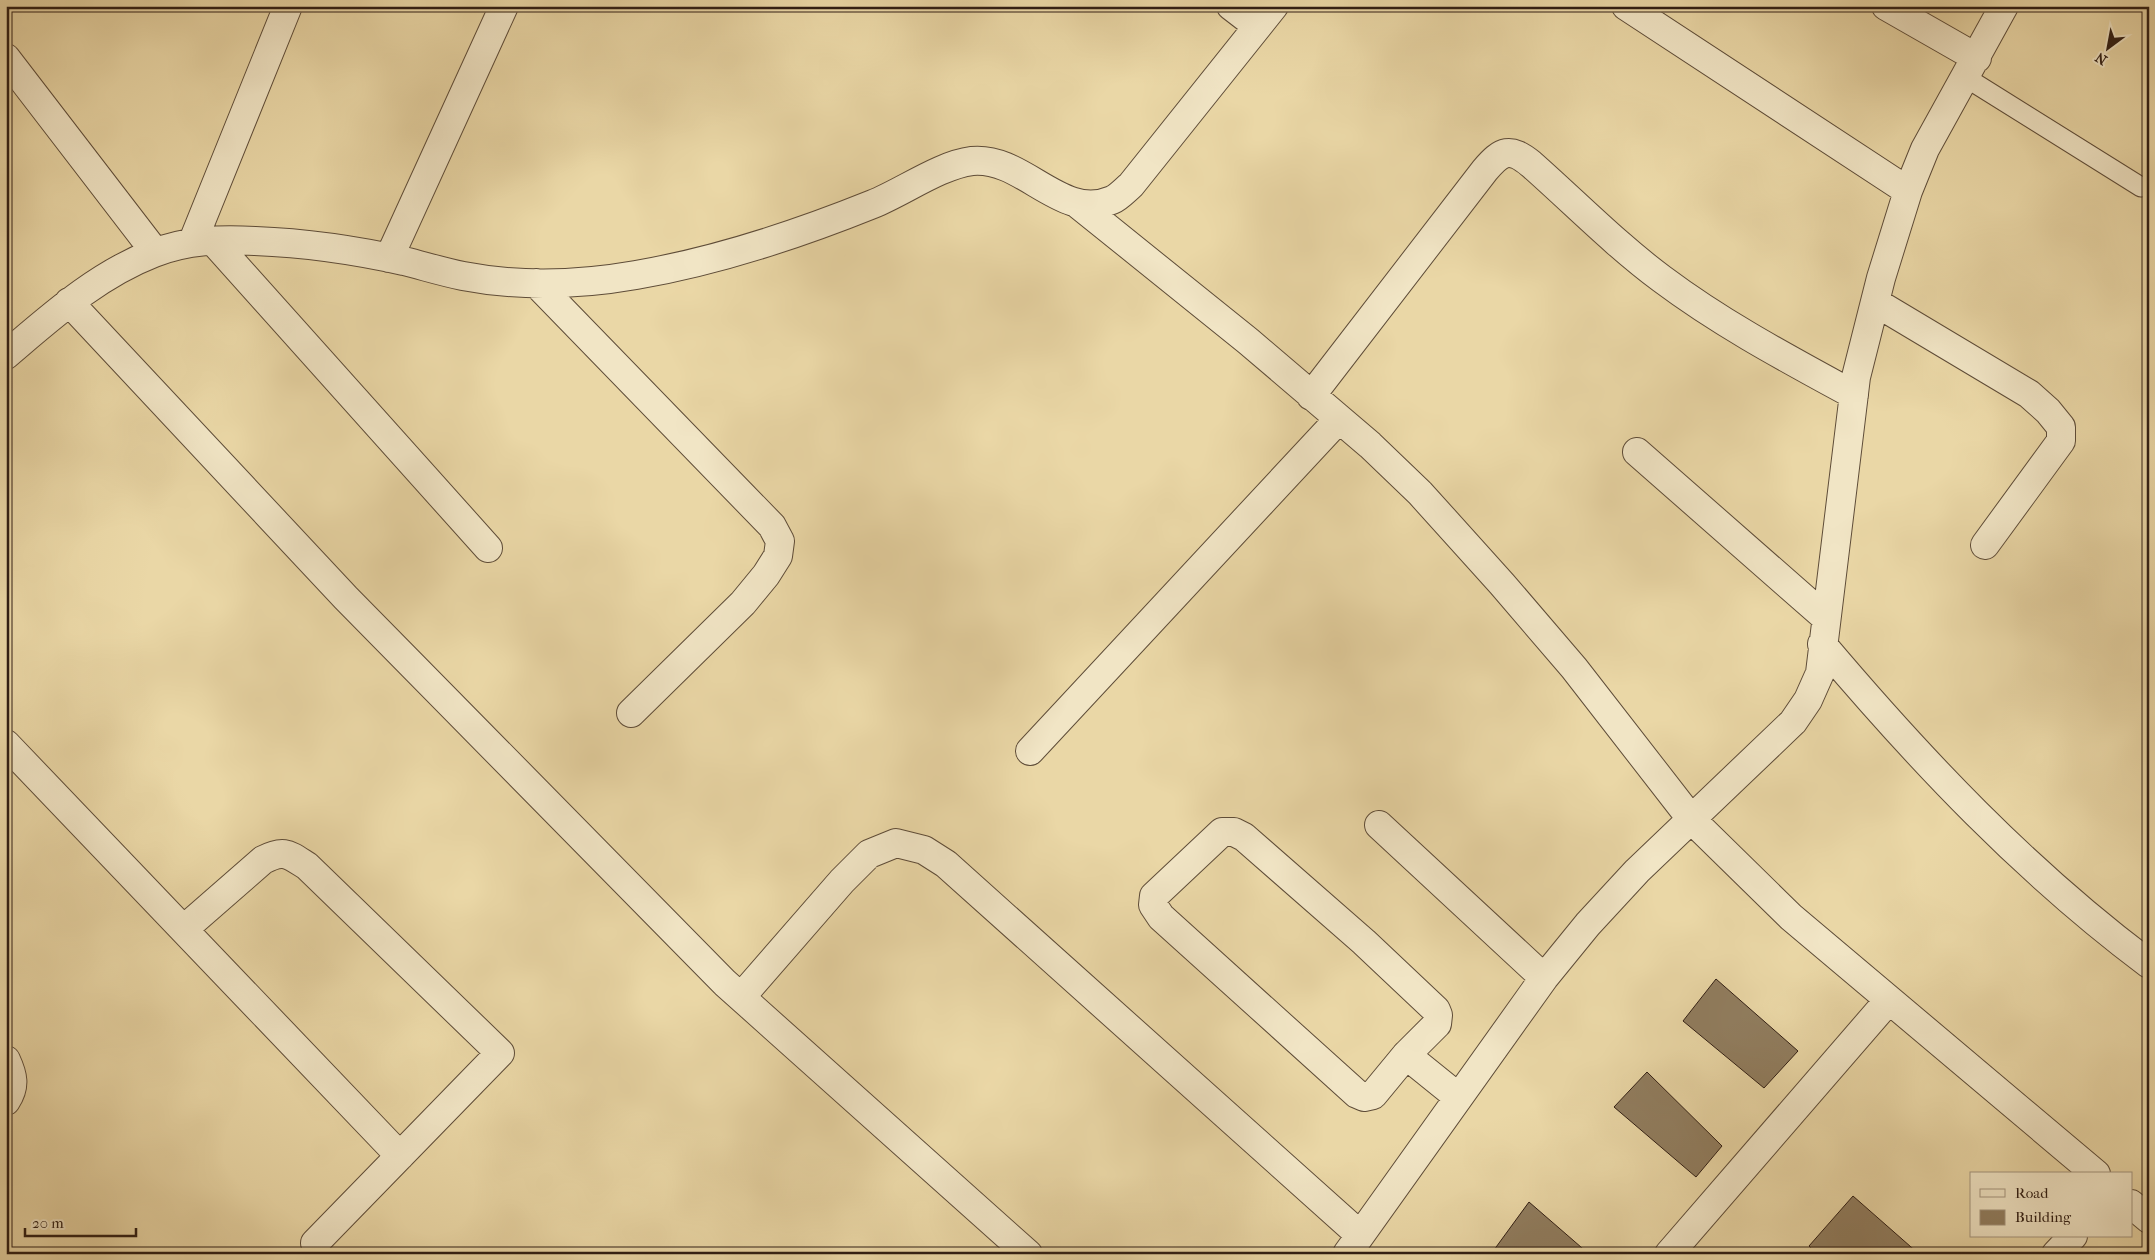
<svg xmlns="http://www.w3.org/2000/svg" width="2155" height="1260" viewBox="0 0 2155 1260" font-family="'IM FELL French Canon',serif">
<rect width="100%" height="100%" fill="#ead7a6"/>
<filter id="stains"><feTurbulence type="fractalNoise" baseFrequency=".004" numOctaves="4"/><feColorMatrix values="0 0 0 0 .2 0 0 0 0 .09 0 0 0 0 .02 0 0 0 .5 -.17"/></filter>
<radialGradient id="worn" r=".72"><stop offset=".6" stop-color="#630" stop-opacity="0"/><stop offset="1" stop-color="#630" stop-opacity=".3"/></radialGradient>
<!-- building -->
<path fill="#917e60" stroke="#301e14" d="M1716 979 1798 1051 1764 1088 1683 1021Z
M1647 1072 1722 1146 1696 1177 1614 1107Z
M1853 1196 1919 1254H1817L1809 1246Z
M1529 1202 1589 1254H1491Z"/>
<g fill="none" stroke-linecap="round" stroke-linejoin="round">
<defs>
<path id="lane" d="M1965 77 2141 187"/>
<path id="street" d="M1231 6 1257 26
M1626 6 1908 191
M1886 6 1977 58
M6 58 155 252
M1079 205 1248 341 1370 445 1420 493 1502 584 1574 668 1692 820 1791 917 2096 1174
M193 241 288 6
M213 241 488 548
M389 258 504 6
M536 283 772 526 780 541 778 556 766 575 743 603 631 713
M69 302 346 598 725 983 1028 1254
M1875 302 2029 394 2048 411 2061 427V441L1985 545
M6 355C52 316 97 275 154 253 187 240 221 239 255 241 306 243 355 250 404 261 424 266 443 272 463 276 520 287 579 285 636 275 718 261 796 235 873 204 903 192 940 165 972 161 1024 156 1061 222 1112 200 1119 197 1125 190 1131 185L1274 6
M1311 396 1485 170C1502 150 1510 147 1531 164 1574 202 1616 245 1662 279 1722 324 1788 359 1854 395
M1637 452 1825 617
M1822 644C1921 761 2026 872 2149 964
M6 744 400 1156
M1030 751 1339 419
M1379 825 1544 978
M1222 832H1234L1244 837 1364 942 1436 1010 1438 1015 1437 1024 1406 1055 1373 1095 1364 1097 1357 1094 1161 917 1153 905 1154 896Z
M184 929 263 860C284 849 288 854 307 866L500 1053 315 1243
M741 997 842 881 869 854 896 843 924 850 946 864 1360 1235
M1406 1055 1458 1097
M6 1060C13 1075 16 1086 6 1101
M2131 1204 2149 1219
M1347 1254 1544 978 1588 924 1637 871 1793 722 1808 700 1820 673 1856 377 1881 278 1908 191 1925 149 2004 6
M1669 1254 1888 1001
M2056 1254 2073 1236"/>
</defs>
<!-- lane casing -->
<use href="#lane" stroke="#5e4c38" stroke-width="21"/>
<!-- street casing -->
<use href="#street" stroke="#5e4c38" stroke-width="30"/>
<!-- lane -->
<use href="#lane" stroke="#f1e5c5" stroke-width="19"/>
<!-- street -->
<use href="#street" stroke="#f1e5c5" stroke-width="28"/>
</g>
<!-- margin -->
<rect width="2155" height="1260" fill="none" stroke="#ead7a6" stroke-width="25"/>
<rect x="8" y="8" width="2140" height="1245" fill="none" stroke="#301e14" stroke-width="2.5"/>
<rect x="12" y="12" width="2130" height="1235" fill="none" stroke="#301e14"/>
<!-- legend -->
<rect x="1970" y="1172" width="162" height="65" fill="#f1e5c5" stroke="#a4957e"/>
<rect x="1980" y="1189" width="25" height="8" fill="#f1e5c5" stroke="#a4957e"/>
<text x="2015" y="1198" font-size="15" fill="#301e14">Road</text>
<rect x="1980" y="1210" width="25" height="15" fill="#917e60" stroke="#a4957e"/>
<text x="2015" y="1222" font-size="15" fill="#301e14">Building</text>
<!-- north arrow -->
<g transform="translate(2108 48) rotate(212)" stroke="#f1e5c5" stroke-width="4" paint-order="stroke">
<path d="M0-4L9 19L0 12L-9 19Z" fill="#301e14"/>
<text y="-8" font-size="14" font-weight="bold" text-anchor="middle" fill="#301e14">N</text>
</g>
<!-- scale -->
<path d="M25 1228v8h111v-8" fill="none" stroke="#301e14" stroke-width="2.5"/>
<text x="32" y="1228" font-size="15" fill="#301e14" stroke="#f1e5c5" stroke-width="4" paint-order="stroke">20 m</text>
<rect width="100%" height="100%" filter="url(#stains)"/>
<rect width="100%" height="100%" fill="url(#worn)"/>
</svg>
